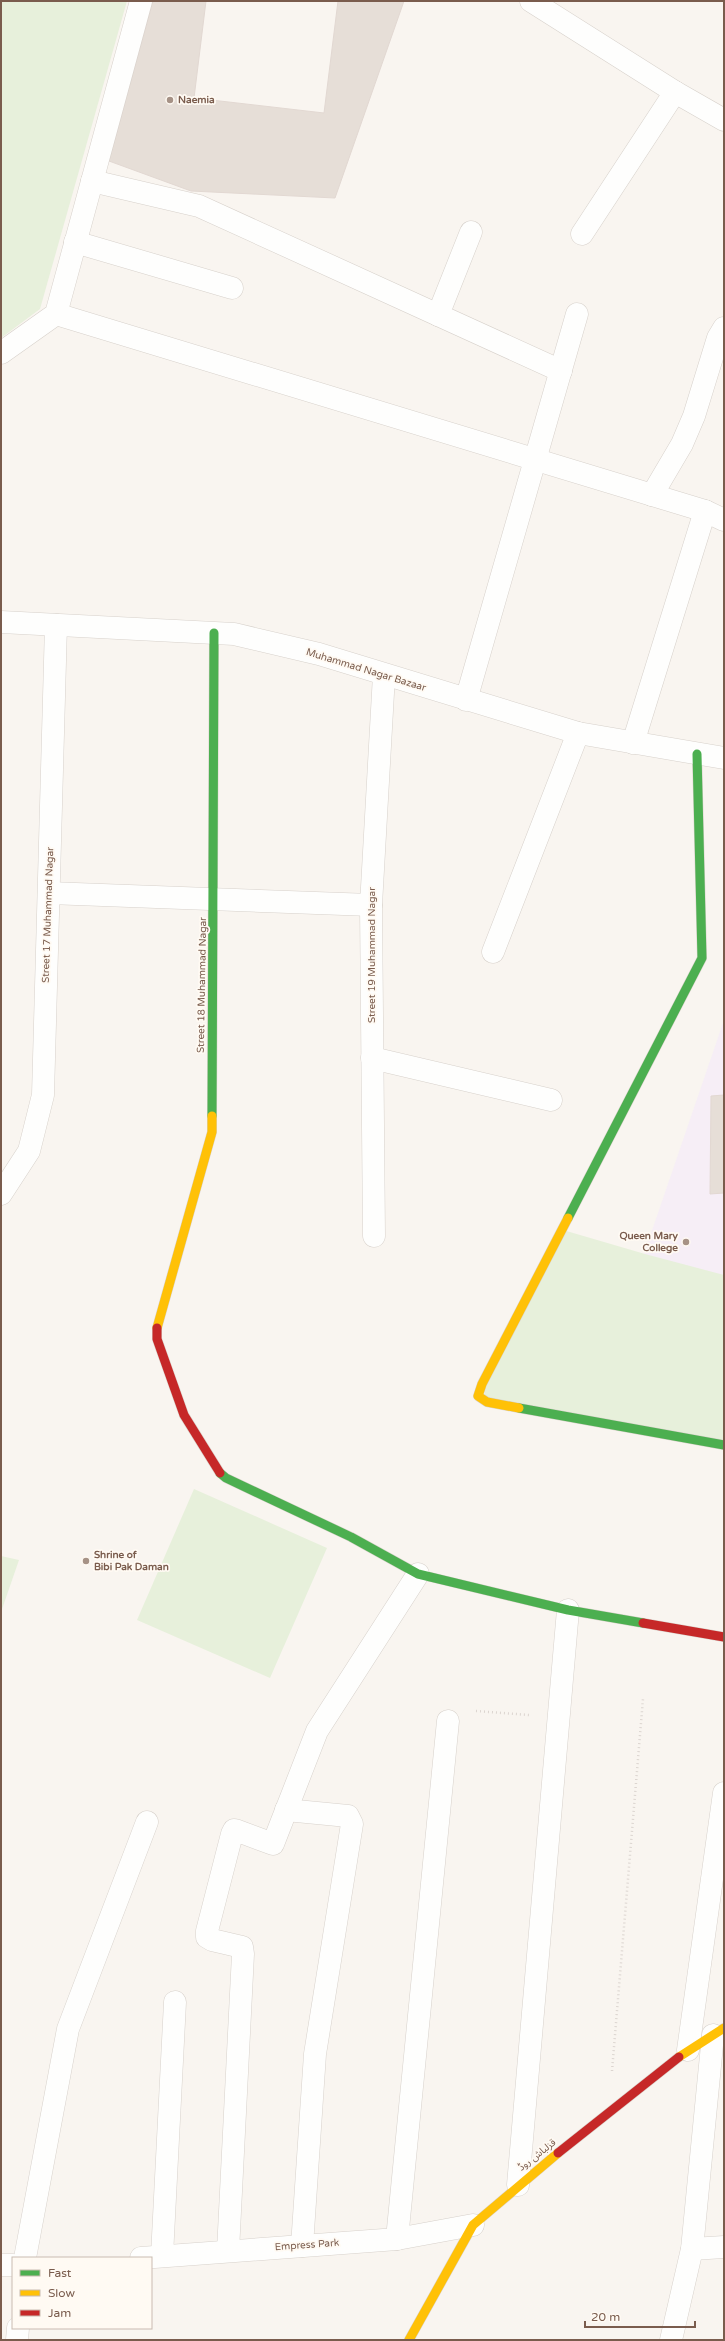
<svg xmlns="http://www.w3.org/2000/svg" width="725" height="2341" viewBox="0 0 725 2341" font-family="'Varela Round','Noto Sans Arabic',sans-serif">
  <rect width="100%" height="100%" fill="#f9f5f0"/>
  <path fill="#f6eef6" d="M724,1020v425l-80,-191z"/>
  <g fill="#e7f0db">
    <path d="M1,1h126l-87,308 -39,29z"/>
    <path d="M563,1230l82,24 79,21v170l-237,-43 -5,-18z"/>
    <path d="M194,1489l133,59 -57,130 -133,-58z"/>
    <path d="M1,1556l18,4 -18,52z"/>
  </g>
  <g fill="#e6ded7" stroke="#e2d8d2">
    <path d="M153,1h53l-12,97 130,15 14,-112h66l-69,197 -144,-7 -82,-30z"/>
    <path d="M724,1095v98l-14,1 1,-98z"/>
  </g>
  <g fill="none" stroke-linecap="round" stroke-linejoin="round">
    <g stroke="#d7d1cb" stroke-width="23">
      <g id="street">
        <path d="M531,1l144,91 49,28"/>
        <path d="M92,181l107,25 362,165"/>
        <path d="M582,234l93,-142"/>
        <path d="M75,242l157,46"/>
        <path d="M56,314l649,197 19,9"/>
        <path d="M438,315l33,-83"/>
        <path d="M1,353l55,-39 85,-313"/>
        <path d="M652,495l30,-51 12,-28 24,-78 6,-10"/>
        <path d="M1,622l233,12 85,20 259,79 146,25"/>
        <path d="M466,700l111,-386"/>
        <path d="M633,743l72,-232"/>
        <path d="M49,893l322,12"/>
        <path d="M493,952l85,-219"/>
        <path d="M372,1058l179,42"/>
        <path d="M1,1194l28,-43 14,-56 13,-470"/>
        <path d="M374,1236l-3,-331 13,-230"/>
        <path d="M286,1810l62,6 4,8 -37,230 -13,192"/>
        <path d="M688,2050l36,-257"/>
        <path d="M518,2185l50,-575"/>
        <path d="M397,2239l51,-518"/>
        <path d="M692,2249l32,-2"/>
        <path d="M228,2251l15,-297 -1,-7 -30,-7 -5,-3v-6l25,-97 2,-4 4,1 35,13 44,-113 101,-157"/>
        <path d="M162,2256l13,-254"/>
        <path d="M25,2258l43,-229 79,-207"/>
        <path d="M141,2258l256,-19 76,-14"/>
        <path d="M1,2265h12"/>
        <path d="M17,2340l1,-12"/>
        <path d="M671,2340l21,-91 21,-214"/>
      </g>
    </g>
    <g stroke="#d9d2cb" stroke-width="10">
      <g id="fast">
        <path d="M212,1116l2,-483"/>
        <path d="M568,1218l134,-260 -5,-204"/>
        <path d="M519,1408l205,37"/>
        <path d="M220,1473l6,5 125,59 67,37 150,36 75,13"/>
      </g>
    </g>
    <g stroke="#d9d2cb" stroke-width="10">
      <g id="slow">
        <path d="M157,1328l55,-196v-16"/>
        <path d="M519,1408l-32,-6 -9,-6 4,-12 86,-166"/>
        <path d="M679,2057l45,-29"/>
        <path d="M409,2340l64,-115 85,-72"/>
      </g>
    </g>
    <g stroke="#d9d2cb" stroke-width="10">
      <g id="jam">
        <path d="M157,1328v11l27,76 36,58"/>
        <path d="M643,1623l81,14"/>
        <path d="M558,2153l121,-96"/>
      </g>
    </g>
    <g stroke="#dcd5d0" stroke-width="2.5" stroke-dasharray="1 3" stroke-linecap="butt">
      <path d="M476,1711l53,4"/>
      <path d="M612,2071l31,-372"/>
    </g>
    <use href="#street" stroke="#fefefd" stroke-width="22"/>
    <use href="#fast" stroke="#4caf50" stroke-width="9"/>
    <use href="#slow" stroke="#ffc107" stroke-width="9"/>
    <use href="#jam" stroke="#c62828" stroke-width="9"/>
  </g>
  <g fill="#a69286" stroke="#fffaf3" stroke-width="1.5">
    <circle cx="170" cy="100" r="4"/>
    <circle cx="686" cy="1242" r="4"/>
    <circle cx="86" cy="1561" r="4"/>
  </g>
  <g text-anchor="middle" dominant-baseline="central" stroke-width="3.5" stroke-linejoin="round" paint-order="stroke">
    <g font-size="10" font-weight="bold" fill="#7a5c4d" stroke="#fffaf3" text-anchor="start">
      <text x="178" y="100">Naemia</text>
      <text x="678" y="1236" text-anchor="end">Queen Mary<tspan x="678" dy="12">College</tspan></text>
      <text x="94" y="1555">Shrine of<tspan x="94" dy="12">Bibi Pak Daman</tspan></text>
    </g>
    <g font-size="10" fill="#7a5c4d" stroke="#fffaf3">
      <text transform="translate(366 670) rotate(17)">Muhammad Nagar Bazaar</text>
      <text transform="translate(48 915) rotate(-88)">Street 17 Muhammad Nagar</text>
      <text transform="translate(372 955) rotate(-90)">Street 19 Muhammad Nagar</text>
      <text transform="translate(202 985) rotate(-89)">Street 18 Muhammad Nagar</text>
      <text transform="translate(537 2155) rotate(-38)">قزلباش روڈ</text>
      <text transform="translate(307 2245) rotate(-4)">Empress Park</text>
    </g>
  </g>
  <rect width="725" height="2341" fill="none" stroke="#7a5c4d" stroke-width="4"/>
  <rect x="12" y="2257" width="140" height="72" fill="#fffaf3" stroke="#cabbb1"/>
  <rect x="20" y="2270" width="20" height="6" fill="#4caf50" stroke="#cabbb1"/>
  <text x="48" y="2277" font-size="12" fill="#7a5c4d">Fast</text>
  <rect x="20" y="2290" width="20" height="6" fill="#ffc107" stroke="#cabbb1"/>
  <text x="48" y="2297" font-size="12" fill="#7a5c4d">Slow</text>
  <rect x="20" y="2310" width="20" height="6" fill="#c62828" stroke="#cabbb1"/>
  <text x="48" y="2317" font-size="12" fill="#7a5c4d">Jam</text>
  <path d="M585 2321v6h110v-6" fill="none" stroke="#7a5c4d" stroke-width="2"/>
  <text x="591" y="2321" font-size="12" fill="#7a5c4d" stroke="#fffaf3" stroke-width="3" paint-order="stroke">20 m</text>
</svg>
